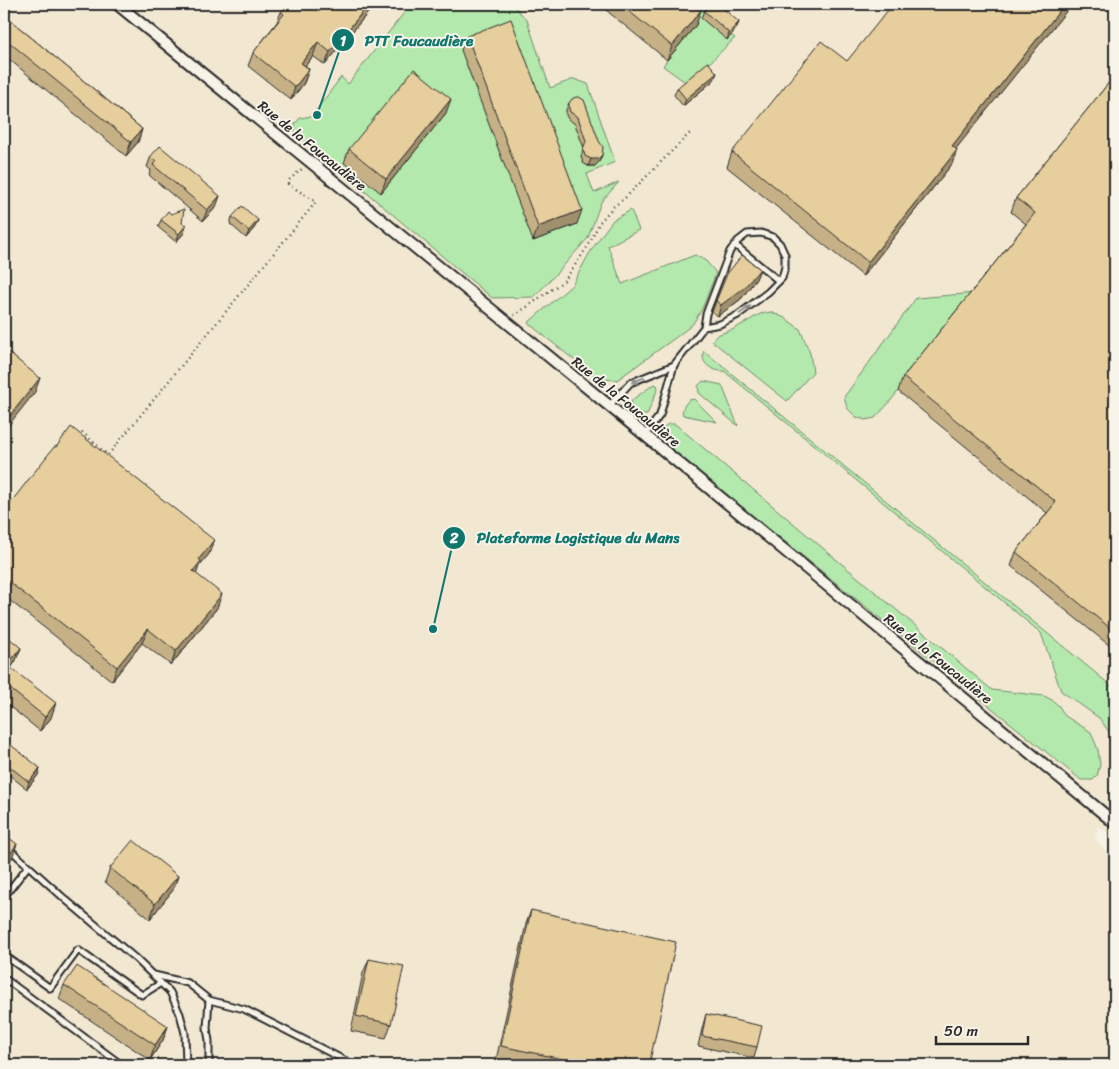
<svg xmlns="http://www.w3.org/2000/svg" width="1119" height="1069" viewBox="0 0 1119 1069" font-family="Sriracha,sans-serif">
  <rect width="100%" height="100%" fill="#f7f3e8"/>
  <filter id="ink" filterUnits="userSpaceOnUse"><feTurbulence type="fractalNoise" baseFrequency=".02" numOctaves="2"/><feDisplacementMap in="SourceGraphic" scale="10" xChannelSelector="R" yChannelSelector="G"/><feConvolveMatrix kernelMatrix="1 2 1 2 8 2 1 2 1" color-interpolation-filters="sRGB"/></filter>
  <g filter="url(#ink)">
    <path fill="#f2e8d2" d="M4,4h1111v836l-16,-14 -4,12 20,25v202h-1111z"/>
    <g fill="#b3e9ac" stroke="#6f8a6c">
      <path d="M411,4h101l15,16 23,68 24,-9 14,5 27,78 -28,12 7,19 25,-11 -18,20 -13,36 -31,35 -23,24 -42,1 -187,-157 -10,-9v-8l5,-6 12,-2 29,-39 7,7z"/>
      <path d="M670,4h37l4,3 20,28 4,3 -47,46 -25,-18 4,-6z"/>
      <path d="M631,210l8,20 -31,16 14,38 73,-29 11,6 10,12 -14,36 -10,16 -17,13 -58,42 -19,-1 -70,-56 44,-38 17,-31 12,-18 12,-16z"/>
      <path d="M976,293l-88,111 -13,14 -10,2 -9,-3 -9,-9 -3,-11 72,-99z"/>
      <path d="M771,312l14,6 15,11 10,24 3,19 -26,29 -75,-60 5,-6 17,-6 26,-15z"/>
      <path d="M704,351l411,338v56l-3,-9 -13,-18 -38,-27 -20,-58 -317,-262c-11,1 -25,-8 -20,-20z"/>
      <path d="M703,381l19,4 16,41 -39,-33 -1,-7z"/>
      <path d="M654,384l3,1 1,3 -11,27h-3l-9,-2 -4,-9 1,-4z"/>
      <path d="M694,399l23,23 -34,-7c-2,-6 2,-11 6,-15z"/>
      <path d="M668,424h7l317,266 52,6 8,4 7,6 6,10 26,16 7,18 2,15 -3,11 -4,4h-12l-405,-326 -10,-17 -3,-9z"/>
    </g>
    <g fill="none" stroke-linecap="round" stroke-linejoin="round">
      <g stroke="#2b2b2b" stroke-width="9">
        <g id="lane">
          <path d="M735,245l44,36"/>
          <path d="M609,406l21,-23 44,-18"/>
          <path d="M645,435l15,-20 14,-50 30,-38 2,-13 24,-63 8,-10 9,-7 14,-1 12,4 7,7 5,11v12l-3,11 -14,14 -30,23 -18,9 -16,3"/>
          <path d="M4,844l62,56 70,59 34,33 10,22 5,19 1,32"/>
          <path d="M4,897l24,-31"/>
          <path d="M4,955l46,33 28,-38 64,45 19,-12"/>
          <path d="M154,975l34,8 21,17 35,9 110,56"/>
          <path d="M4,978l118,87"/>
          <path d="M209,1000l-2,28 2,13v24"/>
        </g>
      </g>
      <g stroke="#2b2b2b" stroke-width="14">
        <path id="street" d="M117,4l512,418 486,401"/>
      </g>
      <g stroke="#2b2b2b" stroke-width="2.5" stroke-dasharray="1 4" stroke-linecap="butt">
        <path d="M514,315l13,-8 38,-27 25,-37 9,-20 14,-16 13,-10 65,-65"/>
        <path d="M82,432l26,23 208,-253 -28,-18 1,-4 14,-12"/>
      </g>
      <use href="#lane" stroke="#f7f3e8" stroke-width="5"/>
      <use href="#street" stroke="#f7f3e8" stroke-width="10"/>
    </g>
    <g fill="#c6b187" stroke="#2b2b2b">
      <path d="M375,4l-50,61 -12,-9 -8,10 4,3 -5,14 -13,17 -43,-34 5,-13 24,-31 4,-10z"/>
      <path d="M610,4h83l3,21 -29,35 -60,-49z"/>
      <path d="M1072,4l-117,145 -3,15 -89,112 -136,-109 5,-15z"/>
      <path d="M704,11l35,11 -3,7 -9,11 -26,-22z"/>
      <path d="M4,15l138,114 -4,13 -12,14 -122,-101z"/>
      <path d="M467,36l110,188 -44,17 -72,-191z"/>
      <path d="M1115,75v575l-104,-84 5,-14 31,-39 -149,-122 5,-14 123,-153 -15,-12 5,-14z"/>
      <path d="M714,80l-31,26 -9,-11 3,-7z"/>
      <path d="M569,103l33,52 -3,7 -4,4h-7l-5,-3 -2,-7 3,-8 -9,-24 -7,-5 -2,-4v-5z"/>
      <path d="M446,113l-65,80 -37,-30 5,-14z"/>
      <path d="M151,156l65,51 -13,14 -54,-46 2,-5 -4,-3z"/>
      <path d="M232,217l26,3 -3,7 -9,11 -16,-14z"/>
      <path d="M161,220l21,3 4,2 -2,8 -8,9 -18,-15z"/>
      <path d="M760,269l-4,10 -15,20 -23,17 -6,-4 4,-11z"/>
      <path d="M4,511l205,43 -10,12 -3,8 21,34 -46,57 -29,-22 -30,38 -108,-85z"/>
      <path d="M4,642l17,6 -6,14 -4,6 40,50 -11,13 -36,-29z"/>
      <path d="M4,754l36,14 -2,7 -11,14 -23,-18z"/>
      <path d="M110,868l68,8 -5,14 -23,29 -45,-37z"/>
      <path d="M531,910l118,155h-128l-25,-5 30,-136z"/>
      <path d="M369,959l22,65 -5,14 -35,-7 12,-58z"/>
      <path d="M64,985l104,41 -5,14 -13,20 -91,-61z"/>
      <path d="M706,1014l51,33 -3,11 -56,-12 5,-21z"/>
    </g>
    <g fill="#a1906e" stroke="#2b2b2b">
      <path d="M369,4h6l-50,61 5,-13z"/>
      <path d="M1065,4h7l-125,156 5,-14z"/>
      <path d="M701,10l-5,15 -29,35 5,-14z"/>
      <path d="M739,22l-3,7 -9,11 2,-7z"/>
      <path d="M318,42l-5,14 -16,21 4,-14z"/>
      <path d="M309,69l-5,14 -13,17 4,-13z"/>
      <path d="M717,73l-3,7 -31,26 3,-7z"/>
      <path d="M451,99l-5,14 -65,80 5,-14z"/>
      <path d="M142,129l-4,13 -12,14 5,-14z"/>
      <path d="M957,150l-5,14 -89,112 5,-14z"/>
      <path d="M602,155l-3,7 -4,4h-7l3,-7z"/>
      <path d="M220,196l-4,11 -13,14 4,-11z"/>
      <path d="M582,210l-5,14 -44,17 5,-14z"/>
      <path d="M258,220l-3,7 -9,11 3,-7z"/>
      <path d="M186,225l-2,8 -8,9 3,-8z"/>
      <path d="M760,269l-4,10 -15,20 -23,17 3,-11z"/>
      <path d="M40,378l-5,14 -31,39v-8z"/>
      <path d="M214,540l-5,14 -10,12 -3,9 -3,-4 6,-12z"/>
      <path d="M222,594l-5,14 -46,57 5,-14z"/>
      <path d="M148,629l-6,14 -30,38 5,-14z"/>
      <path d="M21,648l-6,14 -11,15 3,-12z"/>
      <path d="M56,703l-5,15 -11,13 5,-14z"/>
      <path d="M40,768l-2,7 -11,14 2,-7z"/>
      <path d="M17,844l-5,14 -8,11v-7z"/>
      <path d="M178,876l-5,14 -23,29 5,-15z"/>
      <path d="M168,1026l-5,14 -13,20 5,-15z"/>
    </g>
    <g fill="#e6ce9d" stroke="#2b2b2b">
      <path d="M287,4h82l-39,48 -12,-10 -17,21 8,6 -14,18 -42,-34 31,-39 -3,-2z"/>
      <path d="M620,4h73l8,6 -29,36z"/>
      <path d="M710,4h8l21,18 -10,11 -25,-22z"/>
      <path d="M893,4h172l-113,142 5,4 -89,112 -136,-110 89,-111 26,20z"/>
      <path d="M4,15l138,114 -11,13 -127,-104z"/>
      <path d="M511,19l71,191 -44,17 -71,-191z"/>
      <path d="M708,62l9,11 -31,26 -9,-11z"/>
      <path d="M414,69l37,30 -65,80 -37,-30z"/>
      <path d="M1115,75v557l-99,-80 40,-50 -153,-125 132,-164 -19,-15z"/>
      <path d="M576,97h3l5,3 15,41 4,6 -1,8 -4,4h-7l-6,-3 -2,-7 3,-8 -8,-24 -8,-5 -1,-4v-5l3,-4z"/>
      <path d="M160,146l60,50 -13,14 -54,-45 3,-4 -5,-5z"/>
      <path d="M242,206l16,14 -9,11 -17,-14z"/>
      <path d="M184,209l-2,14 4,2 -7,9 -18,-14 7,-9 3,3z"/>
      <path d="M742,255l18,14 -16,19 -23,17 -5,-4 11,-27z"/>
      <path d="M4,349l36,29 -36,45z"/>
      <path d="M71,427l143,113 -15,19 2,2 -8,10 29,23 -46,57 -28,-22 -31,38 -113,-89v-67l50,-64h2z"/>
      <path d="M8,637l13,11 -14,17 49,38 -11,14 -41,-33v-42z"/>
      <path d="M11,745l29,23 -11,14 -25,-20v-8z"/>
      <path d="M4,834l13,10 -13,18z"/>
      <path d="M133,840l45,36 -23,28 -45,-36z"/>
      <path d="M531,910l145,32 -27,123h-59l-89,-19z"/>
      <path d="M369,959l35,7 -13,58 -35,-8z"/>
      <path d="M77,966l91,60 -13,19 -91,-60z"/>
      <path d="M706,1014l56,12 -5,21 -55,-11z"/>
    </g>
    <defs><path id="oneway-solid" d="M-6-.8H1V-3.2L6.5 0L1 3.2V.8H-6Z" transform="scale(1.25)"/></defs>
    <g fill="#918f8a">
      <use href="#oneway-solid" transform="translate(745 310) rotate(-35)"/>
      <use href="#oneway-solid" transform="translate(638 380) rotate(157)"/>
    </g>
  </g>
  <g text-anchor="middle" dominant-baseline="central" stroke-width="4" stroke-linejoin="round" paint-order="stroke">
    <g font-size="14" fill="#2b2b2b" stroke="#f7f3e8">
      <text transform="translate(312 146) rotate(39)">Rue de la Foucaudière</text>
      <text transform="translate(626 402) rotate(39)">Rue de la Foucaudière</text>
      <text transform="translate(938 659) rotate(39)">Rue de la Foucaudière</text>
    </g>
  </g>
  <path fill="none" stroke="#0f766e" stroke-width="2" d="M317 115L343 40M433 629L454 538"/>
  <g fill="#0f766e" stroke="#f7f3e8" stroke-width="2">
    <circle cx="317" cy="115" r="5"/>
    <circle cx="433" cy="629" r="5"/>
    <circle cx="343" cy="40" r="12"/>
    <circle cx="454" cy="538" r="12"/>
  </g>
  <g font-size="15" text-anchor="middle" font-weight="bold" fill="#fff">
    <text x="343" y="46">1</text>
    <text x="454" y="543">2</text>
  </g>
  <g font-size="15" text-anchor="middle" font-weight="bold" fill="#0f766e" stroke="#f7f3e8" stroke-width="4" stroke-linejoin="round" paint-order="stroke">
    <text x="419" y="46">PTT Foucaudière</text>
    <text x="578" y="543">Plateforme Logistique du Mans</text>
  </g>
  <rect width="1119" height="1069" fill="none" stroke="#f7f3e8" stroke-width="20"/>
  <rect x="10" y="10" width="1099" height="1049" fill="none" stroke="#2b2b2b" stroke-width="2" filter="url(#ink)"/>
  <path d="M936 1036v8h92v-8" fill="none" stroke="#2b2b2b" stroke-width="2.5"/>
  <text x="944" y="1036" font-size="15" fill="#2b2b2b" stroke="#f7f3e8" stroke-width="4" paint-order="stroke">50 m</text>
</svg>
